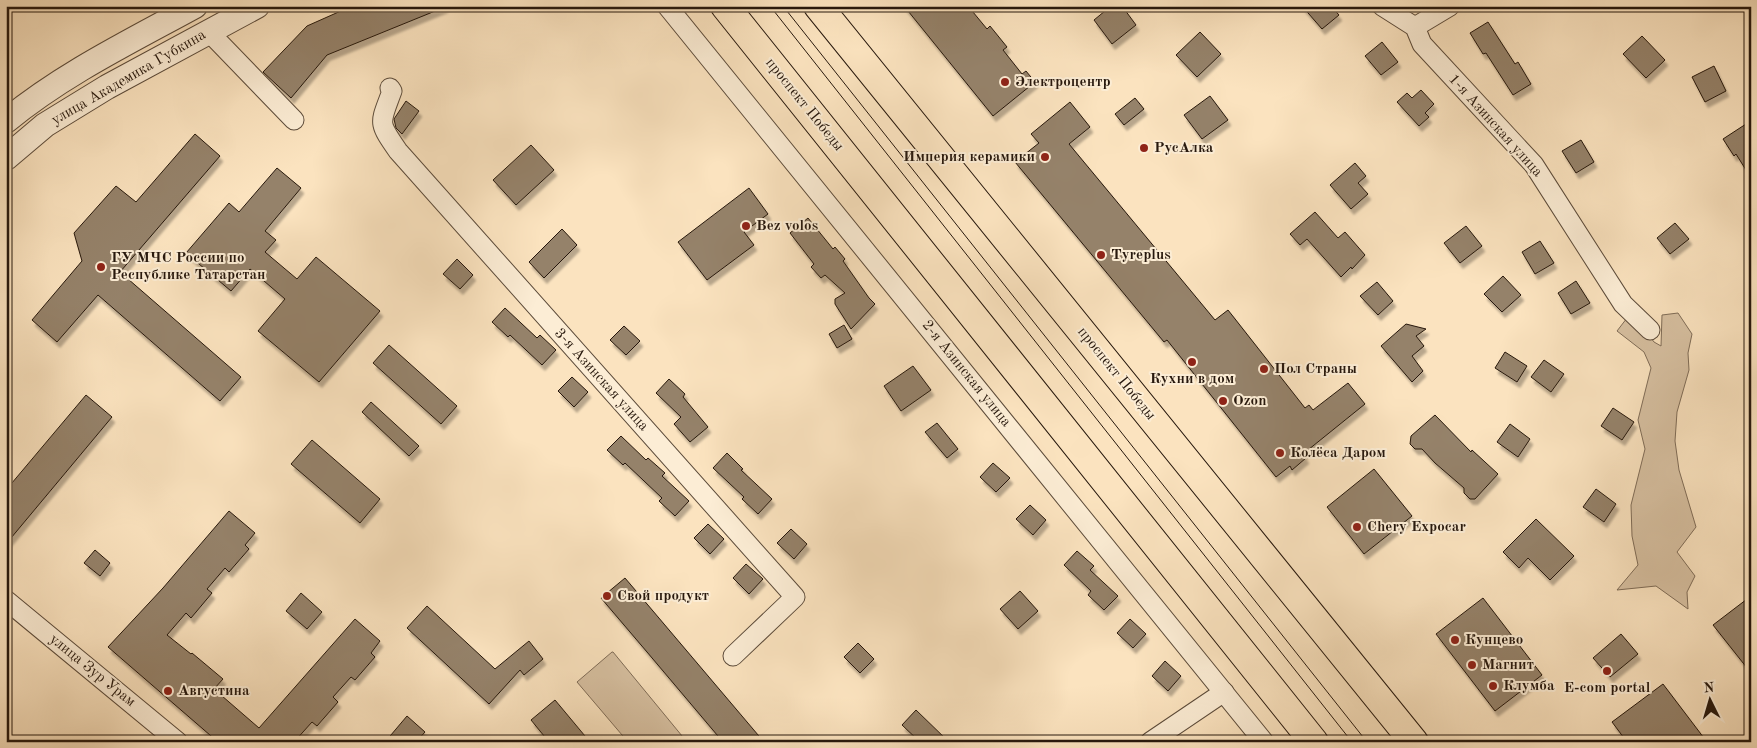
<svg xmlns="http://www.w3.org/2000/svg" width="1757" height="748" viewBox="0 0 1757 748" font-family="'Old Standard TT',serif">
  <defs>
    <filter id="shadow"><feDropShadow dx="3" dy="5.5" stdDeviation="1" flood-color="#0004"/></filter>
  </defs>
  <rect width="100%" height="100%" fill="#fbe3bf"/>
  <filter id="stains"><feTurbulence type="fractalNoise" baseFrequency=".004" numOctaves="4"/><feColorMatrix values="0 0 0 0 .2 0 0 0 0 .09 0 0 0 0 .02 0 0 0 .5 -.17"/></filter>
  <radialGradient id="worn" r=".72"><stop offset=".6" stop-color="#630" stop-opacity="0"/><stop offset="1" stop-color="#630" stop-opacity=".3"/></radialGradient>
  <g fill="#d7c0a1" stroke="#7f6c57">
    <path d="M1678,313l14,21 -4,19 1,17 -12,42 -2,29 4,29 17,57 -19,25 18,24 -8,16 1,17 -32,-23 -39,4 21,-25 -6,-29 -1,-31 14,-56 -7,-29 13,-52 -7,-16 -27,-21 10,-13 15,8 12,16 7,4 1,-31z"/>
    <path d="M612,652h1l74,90h-59l-51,-60z"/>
  </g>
  <g fill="#95826a" stroke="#27180d" filter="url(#shadow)">
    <path d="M352,6l93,1 -118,48 -36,43 -28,-26 44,-46z"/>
    <path d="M904,6h64l19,23 3,-3 17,21 -4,3 19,24 4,-3 9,11 -42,34z"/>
    <path d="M1111,6h11l14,19 -24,19 -18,-24z"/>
    <path d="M1302,6h29l8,9 -17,14z"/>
    <path d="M1488,22l27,42 3,-2 13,22 -18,11 -27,-42 -3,1 -13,-21z"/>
    <path d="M1200,32l21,22 -24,23 -21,-22z"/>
    <path d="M1642,36l23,24 -19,18 -23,-24z"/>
    <path d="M1382,42l16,20 -17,13 -16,-19z"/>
    <path d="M1714,66l12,25 -21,11 -13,-25z"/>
    <path d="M1421,90l13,14 -9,9 4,4 -10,9 -22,-24 10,-9 5,5z"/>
    <path d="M1210,96l18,24 -26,19 -18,-24z"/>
    <path d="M1135,98l9,11 -20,16 -9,-11z"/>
    <path d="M406,101l13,10 -17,23 -6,-6 -2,-9z"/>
    <path d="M1070,102l20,25 -21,17 146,176 13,-10 77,98 4,-3 4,5 35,-27 17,21 -62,50 3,4 -14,12 -2,-4 -14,11 -109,-137 -3,2 -149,-180 24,-19 -8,-9z"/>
    <path d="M1746,124l5,7v47l-15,-24 -2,2 -11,-17z"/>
    <path d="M195,134l25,22 -100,116 121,105 -21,24 -122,-106 -41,47 -25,-22 50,-59 -8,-28 42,-47 20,16z"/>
    <path d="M1581,140l13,22 -18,11 -14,-22z"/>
    <path d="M531,145l23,25 -38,35 -23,-25z"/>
    <path d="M1355,163l11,13 -8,7 10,11 -17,15 -21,-24z"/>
    <path d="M277,168l24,20 -36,43 11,9 -11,12 32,27 19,-22 64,54 -61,71 -61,-51 27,-32 -35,-30 -19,22 -45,-38 43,-50 10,9z"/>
    <path d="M749,188l19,26 -24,18 10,13 -47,35 -29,-38z"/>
    <path d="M1315,212l23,26 7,-6 20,23 -13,14 -1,-2 -10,10 -34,-38 -7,6 -10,-11z"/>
    <path d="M808,218l25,31 2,-2 10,12 -2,2 26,37 6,6 -24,25 -16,-25v-5l10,-6 -20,-18 -4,3 -10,-11 3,-3 -24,-31z"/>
    <path d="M1675,223l14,16 -19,15 -13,-16z"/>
    <path d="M1466,226l16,20 -22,17 -16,-20z"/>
    <path d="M562,229l15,16 -33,33 -15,-16z"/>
    <path d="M1540,241l14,22 -19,11 -13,-22z"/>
    <path d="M457,259l16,16 -13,14 -17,-15z"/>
    <path d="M1503,276l18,19 -19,17 -18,-18z"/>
    <path d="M1576,281l14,22 -19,11 -13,-21z"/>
    <path d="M1377,282l16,19 -15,14 -18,-19z"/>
    <path d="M505,308l32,30 3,-3 16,15 -14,15 -32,-30 -2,2 -16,-15z"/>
    <path d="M1406,324l20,5 -10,7 8,10 -12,10 11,15 -11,11 -31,-36z"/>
    <path d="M844,325l8,14 -15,9 -8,-14z"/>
    <path d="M624,326l16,15 -14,14 -16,-15z"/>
    <path d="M389,345l68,61 -16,18 -68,-61z"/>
    <path d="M1505,352l22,14 -10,16 -22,-14z"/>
    <path d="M1544,360l20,14 -13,18 -20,-15z"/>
    <path d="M913,366l18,24 -30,21 -17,-25z"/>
    <path d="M572,377l16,15 -14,15 -16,-16z"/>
    <path d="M669,379l16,15 -2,3 25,30 -18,15 -16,-18 7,-7 -25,-24z"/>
    <path d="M86,395l26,22 -106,127v-54z"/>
    <path d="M371,402l48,44 -10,10 -47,-44z"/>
    <path d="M1613,408l21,14 -12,18 -21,-14z"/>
    <path d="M1435,415l36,37 1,-2 26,24 -23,25h-5l-6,-6v-5l-29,-25 -13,-14h-7l-5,-5 1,-8z"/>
    <path d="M937,423l21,26 -11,9 -22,-26z"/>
    <path d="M1510,424l20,15 -12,18 -21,-15z"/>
    <path d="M621,436l25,24 2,-2 17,15 -3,3 27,25 -14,15 -16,-15 3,-3 -37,-35 -2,2 -16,-15z"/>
    <path d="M312,440l68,59 -20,24 -69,-59z"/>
    <path d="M727,453l16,16 -2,1 31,29 -14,15 -16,-15 2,-2 -31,-29z"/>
    <path d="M993,463l17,15 -14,14 -16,-15z"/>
    <path d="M1374,469l38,47 -48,38 -37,-47z"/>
    <path d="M1596,489l20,15 -12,18 -21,-15z"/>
    <path d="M1030,505l16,15 -13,15 -17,-16z"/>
    <path d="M229,511l26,22 -10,12 4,4 -20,23 -4,-4 -18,21 5,4 -21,25 -5,-5 -19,22 24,19 1,-1 31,26 -9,10 45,39 96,-109 25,22 -9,12 4,4 -20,23 -4,-3 -18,20 5,5 -21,24 -5,-4 -18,20h-76l-110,-95 55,-59z"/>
    <path d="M1536,519l38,37 -24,24 -22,-22 -9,10 -16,-16z"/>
    <path d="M708,524l16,15 -14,15 -16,-16z"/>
    <path d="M791,529l16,15 -13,15 -17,-16z"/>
    <path d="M95,550l15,13 -10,13 -16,-13z"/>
    <path d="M1077,551l17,15 -4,4 28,26 -14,14 -16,-15 3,-4 -27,-26z"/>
    <path d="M746,564l17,15 -14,15 -16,-16z"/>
    <path d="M625,578l139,164h-41l-76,-90 -46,-54z"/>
    <path d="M1020,591l18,20 -20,18 -18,-20z"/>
    <path d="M301,593l21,19 -15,17 -21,-18z"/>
    <path d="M1751,596v77l-38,-48z"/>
    <path d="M1483,598l59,77 -47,36 -59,-77z"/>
    <path d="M427,606l68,63 34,-28 14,18 -19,16 -4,-5 -31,34 -82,-76z"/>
    <path d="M1130,619l16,15 -13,14 -16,-15z"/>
    <path d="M1621,634l17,20 -28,23 -17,-19z"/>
    <path d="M858,643l16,16 -14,14 -16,-16z"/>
    <path d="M1165,661l16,15 -13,15 -16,-15z"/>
    <path d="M1663,684l44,58h-80l-15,-20z"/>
    <path d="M555,700l35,42h-41l-18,-22z"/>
    <path d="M916,710l33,32h-29l-18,-17z"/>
    <path d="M407,716l18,16 -9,10h-31z"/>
  </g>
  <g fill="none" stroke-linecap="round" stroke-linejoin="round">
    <g stroke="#5c4b3a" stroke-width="21">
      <g id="minor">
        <path d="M667,6l597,736"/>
        <path d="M1382,6l33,21 7,17 112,121 89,139 27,26"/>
        <path d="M1415,27l35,-21"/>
        <path d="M209,32l85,88"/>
        <path d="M390,88l2,3c-12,33 -15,30 6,60l397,446 -62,59"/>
        <path d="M6,600l172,142"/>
        <path d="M1150,742l74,-50"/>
      </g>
    </g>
    <g stroke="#5c4b3a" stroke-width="26">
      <g id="tertiary">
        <path d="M6,121c57,-47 125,-80 189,-115"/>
        <path d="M6,158l39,-33 62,-38 150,-81"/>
      </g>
    </g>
    <g stroke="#27180d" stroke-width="30">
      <g id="primary">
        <path d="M725,6l589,736"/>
        <path d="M818,6l596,736"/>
      </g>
    </g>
    <use href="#minor" stroke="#fcedd5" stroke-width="19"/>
    <use href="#tertiary" stroke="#fcedd5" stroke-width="24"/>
    <use href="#primary" stroke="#fbe3bf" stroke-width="28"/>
    <g stroke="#27180d" stroke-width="1">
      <path d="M770,6l582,736"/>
      <path d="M783,6l584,736"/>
    </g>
  </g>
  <g fill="#8f2418" stroke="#fcedd5" stroke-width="2">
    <circle cx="1005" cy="82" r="5"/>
    <circle cx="1144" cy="148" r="5"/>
    <circle cx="1045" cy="157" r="5"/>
    <circle cx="746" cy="226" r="5"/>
    <circle cx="1101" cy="255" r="5"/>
    <circle cx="101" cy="267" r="5"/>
    <circle cx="1192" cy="362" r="5"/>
    <circle cx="1264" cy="369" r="5"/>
    <circle cx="1223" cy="401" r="5"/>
    <circle cx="1280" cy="453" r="5"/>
    <circle cx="1357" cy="527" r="5"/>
    <circle cx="607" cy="596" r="5"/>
    <circle cx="1455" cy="640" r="5"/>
    <circle cx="1472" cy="665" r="5"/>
    <circle cx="1607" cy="671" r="5"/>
    <circle cx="1493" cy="686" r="5"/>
    <circle cx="168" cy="691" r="5"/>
  </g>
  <g text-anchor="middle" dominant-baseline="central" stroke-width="4" stroke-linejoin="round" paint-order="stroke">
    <g font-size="15" fill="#27180d" stroke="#fcedd5">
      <text transform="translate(129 78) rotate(-30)">улица Академика Губкина</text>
      <text transform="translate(804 105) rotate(51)">проспект Победы</text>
      <text transform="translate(1495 126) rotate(48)">1-я Азинская улица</text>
      <text transform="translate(966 374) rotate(51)">2-я Азинская улица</text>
      <text transform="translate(1116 374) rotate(51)">проспект Победы</text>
      <text transform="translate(601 380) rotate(48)">3-я Азинская улица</text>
      <text transform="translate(92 671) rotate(39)">улица Зур Урам</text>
    </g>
    <g font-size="15" font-weight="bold" fill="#27180d" stroke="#fcedd5" text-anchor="start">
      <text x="1015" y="82">Электроцентр</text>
      <text x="1154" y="148">РусАлка</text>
      <text x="1035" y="157" text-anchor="end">Империя керамики</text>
      <text x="756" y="226">Bez volos</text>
      <text x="1111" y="255">Tyreplus</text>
      <text x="111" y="258">ГУ МЧС России по<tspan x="111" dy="17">Республике Татарстан</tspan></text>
      <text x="1274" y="369">Пол Страны</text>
      <text x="1192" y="379" text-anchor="middle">Кухни в дом</text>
      <text x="1233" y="401">Ozon</text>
      <text x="1290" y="453">Колёса Даром</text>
      <text x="1367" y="527">Chery Expocar</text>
      <text x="617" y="596">Свой продукт</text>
      <text x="1465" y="640">Кунцево</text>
      <text x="1482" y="665">Магнит</text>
      <text x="1503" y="686">Клумба</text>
      <text x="1607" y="688" text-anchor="middle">E-com portal</text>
      <text x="178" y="691">Августина</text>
    </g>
  </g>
  <rect width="1757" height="748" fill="none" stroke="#fbe3bf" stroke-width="25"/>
  <rect x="8" y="8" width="1742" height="733" fill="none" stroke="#27180d" stroke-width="2.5"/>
  <rect x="12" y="12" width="1732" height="723" fill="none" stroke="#27180d"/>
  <g transform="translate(1710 700) rotate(355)" stroke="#fcedd5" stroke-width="4" paint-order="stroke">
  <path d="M0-4L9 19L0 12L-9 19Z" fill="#27180d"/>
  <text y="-8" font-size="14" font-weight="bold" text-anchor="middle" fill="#27180d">N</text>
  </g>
  <rect width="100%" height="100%" filter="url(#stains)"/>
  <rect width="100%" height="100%" fill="url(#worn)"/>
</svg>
